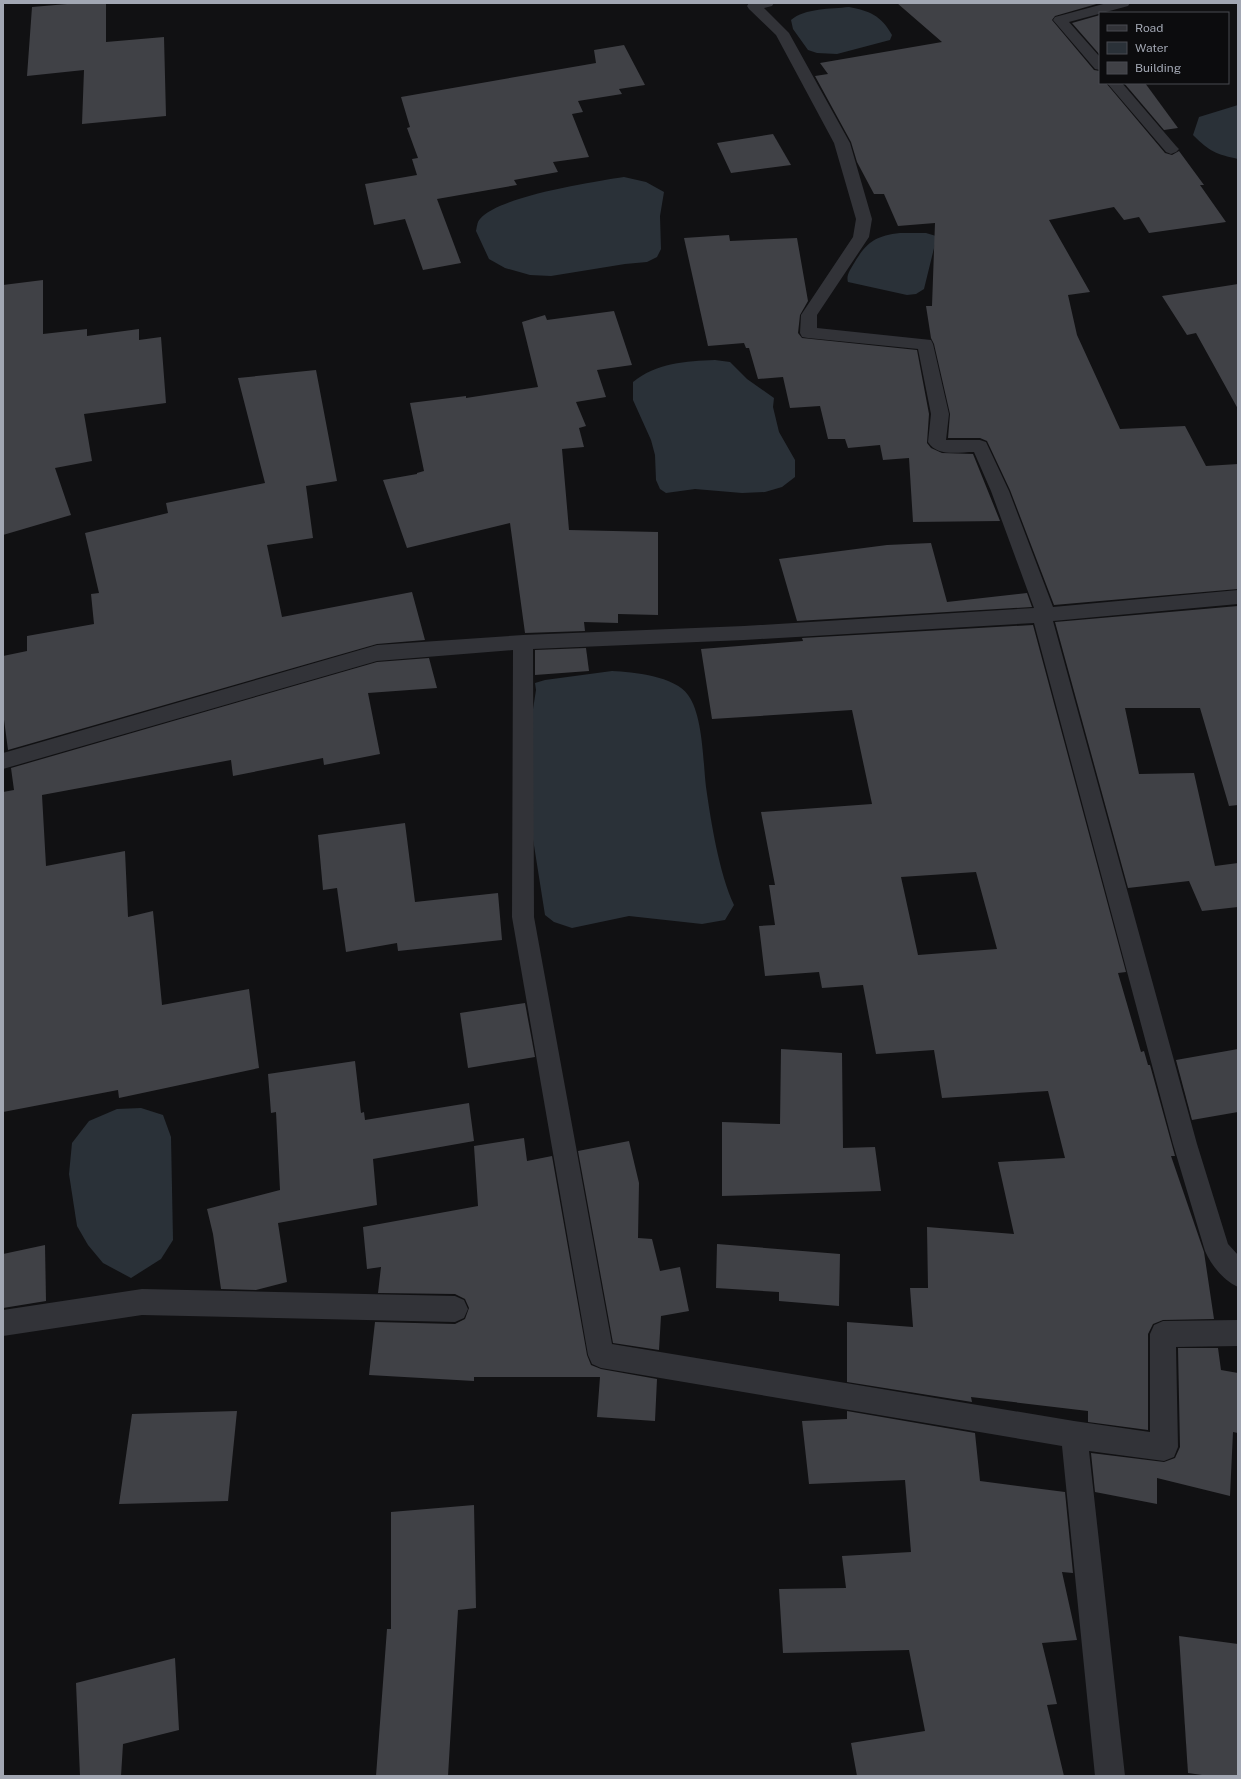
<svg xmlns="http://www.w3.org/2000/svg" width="1241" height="1779" viewBox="0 0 1241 1779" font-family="'Public Sans',sans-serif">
  <rect width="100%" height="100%" fill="#111113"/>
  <g fill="#2a3138">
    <path d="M849,7c20,4 32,8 43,28l-2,5 -53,14 -20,-1 -9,-3 -15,-21 -2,-9c14,-12 40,-11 58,-13z"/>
    <path d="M1238,105v54c-22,-5 -28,-7 -45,-24l6,-18z"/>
    <path d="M624,177l22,5 18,10 -4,24 1,33 -4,8 -10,5 -22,2 -74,12 -21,-1 -25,-7 -16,-9 -13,-28c1,-4 1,-9 4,-12 20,-23 112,-37 144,-42z"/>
    <path d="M900,233h26l10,3v4l-12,49 -8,5 -9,1 -59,-13c-2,-6 2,-12 5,-17 13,-22 21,-29 47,-32z"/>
    <path d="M715,360l15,2 17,17 27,19 -1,9 6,25 16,28v17l-13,10 -17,5 -23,1 -47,-4 -29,4 -6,-4 -4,-9 -1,-25 -4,-15 -18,-40v-18c23,-19 53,-21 82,-22z"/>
    <path d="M612,671c21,1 63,5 76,24 15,20 15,67 18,92 5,35 13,86 28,118l-9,15 -23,4 -73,-8 -57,12 -18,-6 -9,-7 -15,-95 1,-98 5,-32 -1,-7 10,-3z"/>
    <path d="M141,1108l22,7 8,22 2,103 -12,19 -30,19 -28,-15 -15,-18 -11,-19 -8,-52 3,-31 17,-22 28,-12z"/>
  </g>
  <g fill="#404146" fill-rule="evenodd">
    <path d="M79,3h27v39l58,-5 2,79 -84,8 2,-54 -57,6 5,-69z"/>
    <path d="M897,3h203l-45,13 -3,4 42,50 6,1v12h6l59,70 7,2 7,-4 25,34h-4l26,37 -77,11 -10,-16 -15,3 -10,-13 -65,13 41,72 -22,3 9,40 43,94 65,-3 21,40 32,-2v125l-184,16 -44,-115 -23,-49 -7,-3h-32l2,-24 -16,-70 -3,-6 -5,-32h6l3,-83 -37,3 -14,-32h-10l-17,-32 -6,-20 -36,-66 13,-2 -8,-11 122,-21z"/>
    <path d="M1100,15v40l-28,-32z"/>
    <path d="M624,45l21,40 -26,4 3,5 -44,7 5,11 -11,2 17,43 -36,5 5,10 -44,8 3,5 -80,14 24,64 -38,7 -18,-51 -31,6 -9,-41 52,-9 -5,-16 6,-1 -11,-30 3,-1 -9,-30 195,-34 -2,-13z"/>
    <path d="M1124,83h21l33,45 -14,2z"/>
    <path d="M773,134l18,31 -60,8 -14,-30z"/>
    <path d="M729,235l1,6 67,-3 11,63 -8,14 -2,18 4,5 115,12 12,64 -2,29 4,5 11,5 31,1 27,67 -87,1 -4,-64 -26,2 -3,-15 -32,3 -3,-9h-17l-8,-33 -30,2 -7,-31 -25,2 -9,-31h-3l-2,-5 -36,3 -24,-108z"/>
    <path d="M43,280v54l44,-5v7l52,-7v11l22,-3 5,66 -82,11 8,47 -37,7 16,47 -68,20v-250z"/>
    <path d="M1238,284v125l-42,-76 -9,2 -25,-39z"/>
    <path d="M614,311l18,54 -35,5 9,27 -30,5 10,24 -7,2 5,19 -22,2 7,81 89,2v83l-40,-1v9l-34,-1 1,9 -60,2 -15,-110 -103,25 -24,-68 34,-6v-1l7,-2 -14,-68 56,-7v2l72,-11 -16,-65 23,-7 2,5z"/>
    <path d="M316,370l21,111 -31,5 7,52 -46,7 15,72 130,-25 13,48 -48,4 -369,106 -5,-38v-56l24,-5v-15l67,-12 -3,-30 8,-1 -14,-60 83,-20 -2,-10 99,-20 -27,-105z"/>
    <path d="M931,543l16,59 80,-9 5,14 -235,14 -18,-62 108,-14z"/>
    <path d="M1238,606v199l-9,1 -29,-98h-75l14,66 55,-1 21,93 23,-3v44l-36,4 -13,-30 -61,7 -73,-266z"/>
    <path d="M1033,625l93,347 -8,1 23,79 3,-1 4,14h2l25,91h-4l33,96 10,67 -51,1 -10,4 -5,10v96l-60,-8v-11l-117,-14 1,5 -125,-20v-60l66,5 -3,-39h18l-1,-61 87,7 -16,-72 67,-4 -17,-67 -106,7 -8,-48 -58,4 -13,-69 -41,3 -3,-16 -54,4 -6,-50 16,-1 -6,-40h6l-14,-73 111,-8 -20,-94 -140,9 -11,-70 102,-8 -1,-3zM976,872l21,77 -79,6 -17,-78z"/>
    <path d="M586,648l3,23 -54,4v-25z"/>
    <path d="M429,658l8,30 -69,5 12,61 -56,11 -1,-7 -90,18 -2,-16 -189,35 4,71 79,-15 3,66 25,-6 9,94 87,-16 10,79 -140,30 -1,-8 -115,22v-320l11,-2 -3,-22 366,-106z"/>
    <path d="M405,823l10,79 83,-9 4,47 -104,11 -1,-8 -51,9 -9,-64 -14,2 -5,-55z"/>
    <path d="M525,1003l10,54 -67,11 -8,-55z"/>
    <path d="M781,1049l61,4 1,95 32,-1 6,44 -159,5v-74l58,2z"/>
    <path d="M1238,1049v63l-46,8 -16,-60z"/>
    <path d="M355,1061l6,52 3,-1 1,8 104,-17 5,38 -101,18 4,46 -99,18 9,59 -31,8 -35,-1 -8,-55 -6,-25 73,-19 -4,-78 -5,1 -3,-39z"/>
    <path d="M524,1138l3,23 25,-5 35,199 4,10 10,4 56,10 -2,42 -58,-4 3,-40h-126v4l-105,-6 6,-53 80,2 10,-5 4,-11 -4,-9 -10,-5 -77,-1 3,-26 -14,2 -4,-42 115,-21 -4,-60z"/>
    <path d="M629,1141l10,42 -1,55 14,1 8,32 20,-4 9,44 -28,5 -2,34 -46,-7 -35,-192z"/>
    <path d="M717,1244l123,10 -1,52 -60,-5v-9l-63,-4z"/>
    <path d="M45,1245l1,56 -43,7v-54z"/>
    <path d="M1178,1348h40l3,22 17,3v60l-5,-1 -3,64 -73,-18v26l-62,-12 -4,-39 73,9 11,-4 5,-11z"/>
    <path d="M237,1411l-9,90 -109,3 13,-90z"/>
    <path d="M847,1411l128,22 5,48 85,11 8,81 -11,-1 15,68 -35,3 15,61 -10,1 17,71h-207l-6,-33 74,-12 -16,-81 -126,3 -4,-64 67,-1 -4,-32 69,-4 -6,-72 -96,4 -7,-63 45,-2z"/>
    <path d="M474,1505l2,103 -18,2 -10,166h-72l11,-147h4v-117z"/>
    <path d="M1179,1636l59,8v132h-29l-21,-3z"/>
    <path d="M175,1658l4,72 -56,14 -2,32h-41l-4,-93z"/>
  </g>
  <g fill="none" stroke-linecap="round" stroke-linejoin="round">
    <g fill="#323338" fill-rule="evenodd">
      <path d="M749,3h25l-2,3 -8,2 25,25 61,110 22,76 -3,18 -52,78v13l114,12 2,4 16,70 -3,26h34l6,2 23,49 44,116 185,-17v14l-185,17 144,523 31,100 10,11v32c-14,-6 -27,-22 -33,-36l-32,-107 -139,-521 -290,17 -211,9 1,268 78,427 462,77 76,11v-98l4,-9 9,-4 75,-1v26l-62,1 2,100 -4,10 -10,4 -75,-10 36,325h-30l-33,-330 -461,-78 -9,-4 -4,-9 -76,-438 1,-267 -136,11 -374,108v-16l374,-108 146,-10 221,-9 290,-18 -43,-117 -17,-39c-16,0 -37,5 -46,-10l3,-28 -13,-65 -110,-11 -6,-1 -2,-4 1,-18 52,-78 3,-18 -22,-76 -58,-108 -27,-26 -2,-3z"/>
      <path d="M1107,3h23l-2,3 -59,16 31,35v13l-5,-1 -42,-49 2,-3z"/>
      <path d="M1107,83h15l54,63 3,3 -3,3 -5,2 -5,-2z"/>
      <path d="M142,1289l313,7 9,4 4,9 -4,9 -9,4 -313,-7 -139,21v-26z"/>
    </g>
  </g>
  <rect width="1241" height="1779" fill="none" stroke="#a2a7b3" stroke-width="8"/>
  <rect x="1099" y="12" width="130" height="72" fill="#0c0c0e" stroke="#484a50"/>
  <rect x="1107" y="25" width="20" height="6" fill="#323338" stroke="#484a50"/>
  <text x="1135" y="32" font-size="12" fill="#a2a7b3">Road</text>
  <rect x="1107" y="42" width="20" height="12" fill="#2a3138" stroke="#484a50"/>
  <text x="1135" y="52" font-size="12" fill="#a2a7b3">Water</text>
  <rect x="1107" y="62" width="20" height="12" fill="#404146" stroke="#484a50"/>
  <text x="1135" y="72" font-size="12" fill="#a2a7b3">Building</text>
</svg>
